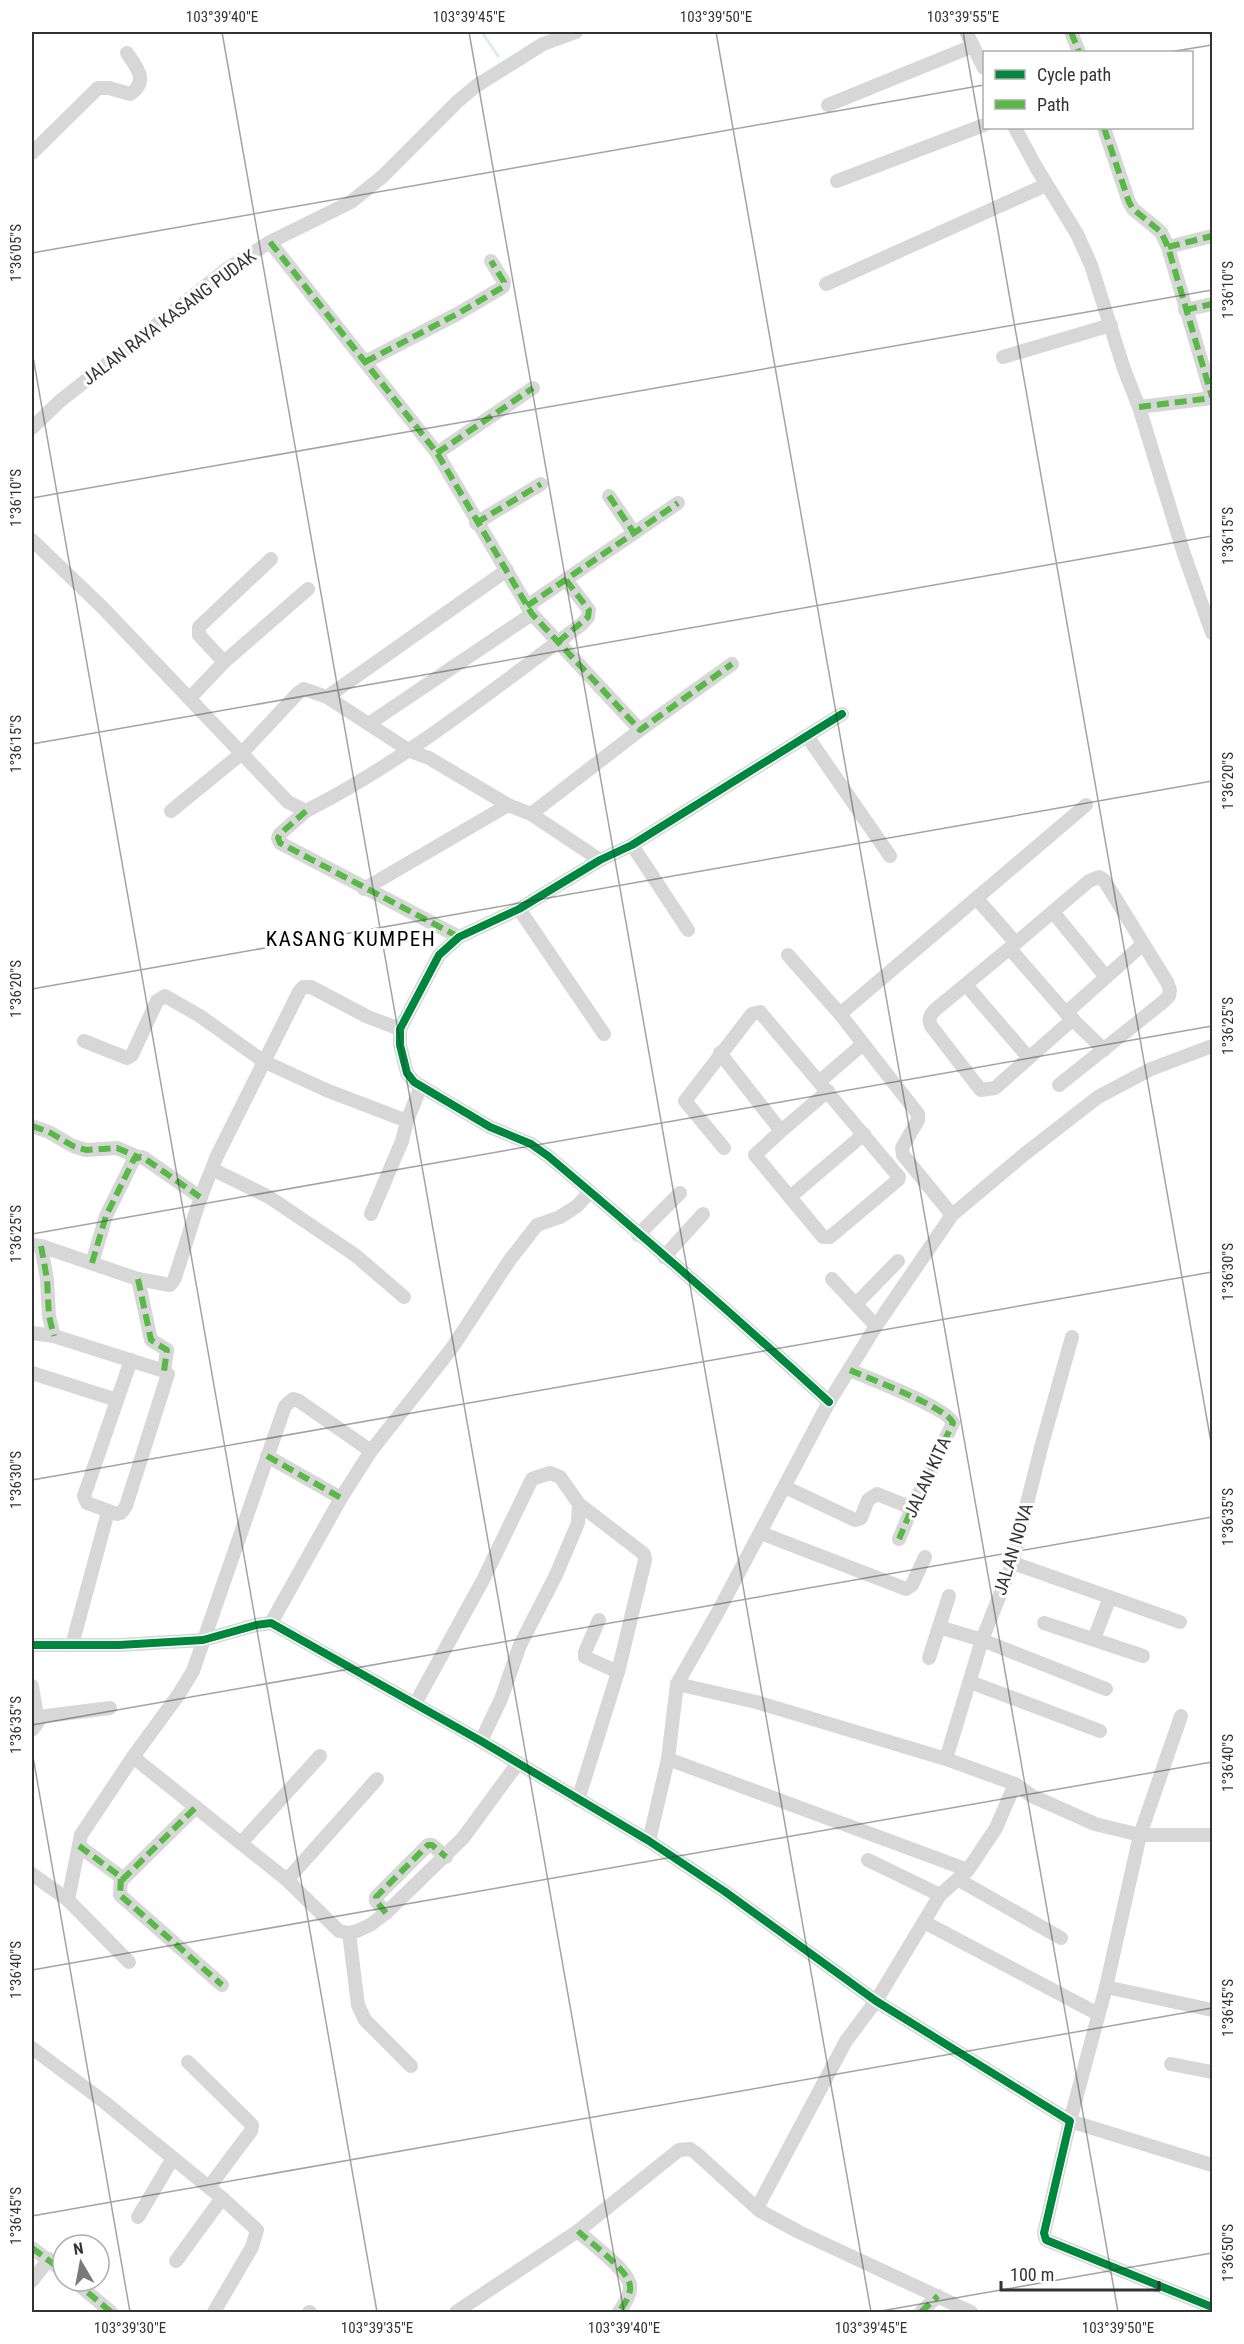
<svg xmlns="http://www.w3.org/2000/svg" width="1244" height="2344" viewBox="0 0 1244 2344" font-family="'Roboto Condensed',sans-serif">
  <rect width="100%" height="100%" fill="#fff"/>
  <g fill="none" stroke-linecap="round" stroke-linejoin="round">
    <path stroke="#ddebf3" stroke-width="3" d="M482,32l16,24"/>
    <g stroke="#d7d7d7" stroke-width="14">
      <path d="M966,32l18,36"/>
      <path d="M1071,32l8,20"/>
      <path d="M828,105l145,-59"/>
      <path d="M1015,128l21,39 41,67 14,31 33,104 15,38 45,147 28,79"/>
      <path d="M1104,128l25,74 4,7 28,23 7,15 44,150"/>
      <path d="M32,153l66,-65h11l21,6c19,-12 7,-27 -3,-41"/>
      <path d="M837,181l147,-56"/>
      <path d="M270,242l167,211 95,161 108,116"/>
      <path d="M1168,247l44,-11"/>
      <path d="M826,284l220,-99"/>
      <path d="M1185,310l27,-6"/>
      <path d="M1003,357l108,-32"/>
      <path d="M365,362l94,-49 44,-26 1,-5 -13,-21"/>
      <path d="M1139,407l73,-9"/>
      <path d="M32,428l28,-27 167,-132 43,-27 81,-40 32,-26 74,-74 19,-16 67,-42 33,-12"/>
      <path d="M437,453l96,-65"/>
      <path d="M609,496l25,37"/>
      <path d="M476,523l65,-39"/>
      <path d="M32,540l70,67 186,195 18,9c99,-50 186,-121 276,-187l6,-7 1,-7 -23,-30"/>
      <path d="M527,606l151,-103"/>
      <path d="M224,662l-25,-27v-8l72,-68"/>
      <path d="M327,697l180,-127"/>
      <path d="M190,698l34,-36 84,-73"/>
      <path d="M370,723l162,-109"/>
      <path d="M807,736l83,120"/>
      <path d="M171,811l70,-57 57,-61 6,-4 23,8 83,54 19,7 79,47 23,9 69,46"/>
      <path d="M306,811l-26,23 -2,4 2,5 179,94"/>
      <path d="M531,814l109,-84 92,-66"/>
      <path d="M632,845l56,85"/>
      <path d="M364,889l144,-84"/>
      <path d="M977,899l39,44 -80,66c-6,6 -8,9 -5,17l45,58 5,6 14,-2 78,-69"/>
      <path d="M519,909l85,125"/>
      <path d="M1053,912l53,65"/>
      <path d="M1016,943l73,-62 10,-4 5,3 63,102 3,8 -1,6 -6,6 -104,83"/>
      <path d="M1010,949l56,64 38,37"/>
      <path d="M788,955l52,59"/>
      <path d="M966,985l62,72"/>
      <path d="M1066,1013l76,-68"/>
      <path d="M400,1029l-32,-12 -57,-30h-8l-4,5 -83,166 -4,11 57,28 86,58 49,42"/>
      <path d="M84,1041l43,17 5,-3 25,-54 8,-5 35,20 63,45 63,29 81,31 14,-35"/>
      <path d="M720,1053l61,78"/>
      <path d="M820,1081l43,-37"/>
      <path d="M32,1126l17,6 24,14 13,4 31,-2 21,9"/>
      <path d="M724,1148l-39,-47 67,-87 8,-2 139,165 -1,3 -68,57h-7l-68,-82 26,-24 47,-40"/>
      <path d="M790,1197l74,-63"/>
      <path d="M371,1214l31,-73 5,-20"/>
      <path d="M952,1215l-49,-60 -1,-7 16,-28v-6l-78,-100 246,-209"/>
      <path d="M638,1235l42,-42"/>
      <path d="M32,1245l9,1 97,33 32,6 4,-5c13,-37 22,-75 38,-111"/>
      <path d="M41,1246l6,33 2,37 5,20"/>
      <path d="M664,1257l39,-43"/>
      <path d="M92,1263l14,-47 28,-57 7,-2 3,1 56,39"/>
      <path d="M832,1279l44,47"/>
      <path d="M856,1304l42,-43"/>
      <path d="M32,1333l22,3 110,35"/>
      <path d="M131,1360l-47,136 3,7 30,11 4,-1 5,-7 42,-132 -4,-3 3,-21 -16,-10 -13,-61"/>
      <path d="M850,1370c19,9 97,37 103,53l-41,85 -13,31"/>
      <path d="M32,1373l85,27"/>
      <path d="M829,1402c-92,-84 -186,-166 -281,-246l-17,-12 -41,-17 -76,-45 -7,-9 -7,-28v-16l39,-74 20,-18 60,-28 81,-49 32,-15 210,-131"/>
      <path d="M371,1451l-72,-50 -6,-2 -8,7 -92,265 -14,23 -46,63 154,123 52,51 10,2 8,-2 13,-6 16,-12 77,-75 55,-75"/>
      <path d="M267,1456l74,42"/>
      <path d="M785,1487l70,33 6,-2 7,-18 9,-6 35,14"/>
      <path d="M579,1504l65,50 1,6 -27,112"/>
      <path d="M761,1533l145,56 6,-4 13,-28"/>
      <path d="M1011,1567l5,-3 164,58"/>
      <path d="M271,1623l70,-125 30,-47 81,-103 57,-87 28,-36 23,-8 17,-11 13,-14"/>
      <path d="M1044,1623l99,33"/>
      <path d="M939,1627l43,13 124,49"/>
      <path d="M1094,1639l16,-42"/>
      <path d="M32,1645h87l84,-5 53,-15 15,-2 210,118 168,100 75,50 152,110 194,120 -26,112 2,7 166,67"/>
      <path d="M72,1645l36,-133"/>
      <path d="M929,1658l20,-62"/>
      <path d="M970,1682l130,49"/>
      <path d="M677,1684l79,18 190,57 69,25 17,12 63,28 45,11h72"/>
      <path d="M32,1686l6,36 -6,8"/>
      <path d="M415,1704l68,-124 49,-101 18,-6 10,4 19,27 -1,19 -22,52 -36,70 -19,54 -20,42"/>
      <path d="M1181,1716l-41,119 -34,152 -36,134 142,44"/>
      <path d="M38,1717l72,-9"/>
      <path d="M668,1759l300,111"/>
      <path d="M946,1759l36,-119 29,-73 31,-123 30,-107"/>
      <path d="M578,1800l40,-128 -33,-15v-5l14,-32"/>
      <path d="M649,1841l19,-82 9,-75 41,-72 111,-210 47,-76 76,-111 74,-62 72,-56 53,-28 61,-23"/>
      <path d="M241,1843l79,-87"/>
      <path d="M79,1846l42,31 -1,18 102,90"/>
      <path d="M868,1860l72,35"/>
      <path d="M32,1874l36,26 13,-65 52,-78"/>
      <path d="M122,1880l74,-73"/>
      <path d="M287,1880l90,-101"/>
      <path d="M959,1880l102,58"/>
      <path d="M68,1900l61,62"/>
      <path d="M386,1913l-10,-12v-4l52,-52h4l14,12"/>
      <path d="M924,1922l174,92"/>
      <path d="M349,1933l9,72 7,15 46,46"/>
      <path d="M1106,1987l106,23"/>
      <path d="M32,2048l71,53 119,97 35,32 -5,17 -38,65"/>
      <path d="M188,2062l64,63 -1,6 -42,56"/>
      <path d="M1171,2064l41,8"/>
      <path d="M757,2208l89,-167 30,-40 64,-106 28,-25 28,-42 19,-44"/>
      <path d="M138,2217l35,-59"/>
      <path d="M578,2231c12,12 51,39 52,55 1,10 -6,18 -11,26"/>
      <path d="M32,2248l31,23"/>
      <path d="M176,2261l46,-63"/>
      <path d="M32,2281l17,-22"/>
      <path d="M74,2281l37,31"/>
      <path d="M309,2312h1"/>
      <path d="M456,2312l122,-81 101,-81 11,-1 6,4 64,58 39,21 172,80"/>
      <path d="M921,2312l17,-16"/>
    </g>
    <g stroke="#58b947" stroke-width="6" stroke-dasharray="12 6" stroke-linecap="butt">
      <path d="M1071,32l8,20"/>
      <path d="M1104,128l25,74 4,7 28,23 7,15 44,150"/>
      <path d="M270,242l167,211 95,161 108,116 92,-66"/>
      <path d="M1168,247l44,-11"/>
      <path d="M1185,310l27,-6"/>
      <path d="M365,362l94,-49 44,-26 1,-5 -13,-21"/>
      <path d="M1139,407l73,-9"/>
      <path d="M437,453l96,-65"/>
      <path d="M609,496l25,37"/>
      <path d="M476,523l65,-39"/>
      <path d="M527,606l151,-103"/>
      <path d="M558,642l30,-25 1,-7 -23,-30"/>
      <path d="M306,811l-26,23 -2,4 2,5 179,94"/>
      <path d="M32,1126l17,6 24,14 13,4 31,-2 21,9"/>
      <path d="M41,1246l6,33 2,37 5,20"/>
      <path d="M92,1263l14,-47 28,-57 7,-2 3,1 56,39"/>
      <path d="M138,1279l13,61 16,10 -3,21"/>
      <path d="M850,1370c19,9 97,37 103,53l-41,85 -13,31"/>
      <path d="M267,1456l74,42"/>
      <path d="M79,1846l42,31 -1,18 102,90"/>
      <path d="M122,1880l74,-73"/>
      <path d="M386,1913l-10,-12v-4l52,-52h4l14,12"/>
      <path d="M578,2231c12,12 51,39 52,55 1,10 -6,18 -11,26"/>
      <path d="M32,2248l31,23"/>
      <path d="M74,2281l37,31"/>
      <path d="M921,2312l17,-16"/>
    </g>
    <g stroke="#fff" stroke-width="11">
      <g id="cycleway">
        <path d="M829,1402c-92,-84 -186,-166 -281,-246l-17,-12 -41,-17 -76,-45 -7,-9 -7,-28v-16l39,-74 20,-18 60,-28 81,-49 32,-15 210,-131"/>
        <path d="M32,1645h87l84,-5 53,-15 15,-2 210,118 168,100 75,50 152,110 194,120 -26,112 2,7 166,67"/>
      </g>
    </g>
    <use href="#cycleway" stroke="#00873e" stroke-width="8"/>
  </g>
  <path fill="none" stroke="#333" stroke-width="1.5" stroke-opacity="0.45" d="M222,32l402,2280M469,32l402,2280M716,32l402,2280M963,32l249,1416M1210,32l2,16M1169,52l43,-7M32,253l952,-168M32,351l345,1961M32,498l1180,-208M32,744l1180,-208M32,989l1180,-208M32,1234l1180,-208M32,1480l1180,-208M32,1725l1180,-208M32,1751l98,561M32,1970l1180,-208M32,2216l1180,-208M875,2312l337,-59"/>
  <g text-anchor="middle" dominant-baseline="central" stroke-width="6" stroke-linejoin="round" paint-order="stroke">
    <g font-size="18" fill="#333" stroke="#fff">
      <text transform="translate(169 317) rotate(-37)">JALAN RAYA KASANG PUDAK</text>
      <text transform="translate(927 1477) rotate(-65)">JALAN KITA</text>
      <text transform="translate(1013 1549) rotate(-73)">JALAN NOVA</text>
    </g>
    <g font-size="21" letter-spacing="1.5" fill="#000" stroke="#fff">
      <text x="351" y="939">KASANG KUMPEH</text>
    </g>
  </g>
  <rect width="1244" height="2344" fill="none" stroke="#ffffff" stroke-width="66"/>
  <rect x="983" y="51" width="210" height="78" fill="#ffffff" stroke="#adadad" stroke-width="1.5"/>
  <rect x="995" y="70" width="30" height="9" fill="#00873e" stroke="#adadad" stroke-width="1.5"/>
  <text x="1037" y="81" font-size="18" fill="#333333">Cycle path</text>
  <rect x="995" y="100" width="30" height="9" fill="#58b947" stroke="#adadad" stroke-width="1.5"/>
  <text x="1037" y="111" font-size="18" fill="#333333">Path</text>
  <g transform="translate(81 2263) rotate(350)"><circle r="28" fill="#ffffff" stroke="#adadad" stroke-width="1.5"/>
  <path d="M0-4.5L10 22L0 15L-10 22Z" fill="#7a7a7a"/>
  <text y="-9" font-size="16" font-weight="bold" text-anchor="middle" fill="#333333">N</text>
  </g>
  <path d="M1001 2281v9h158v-9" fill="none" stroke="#333333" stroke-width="3"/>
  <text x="1010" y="2281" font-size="18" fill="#333333" stroke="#ffffff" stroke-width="4.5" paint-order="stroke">100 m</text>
  <rect x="33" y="33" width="1178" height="2278" fill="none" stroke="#333" stroke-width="2"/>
  <g font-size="15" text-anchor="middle" fill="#333">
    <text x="222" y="22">103°39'40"E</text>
    <text x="469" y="22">103°39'45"E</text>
    <text x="716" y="22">103°39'50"E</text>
    <text x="963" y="22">103°39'55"E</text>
    <text transform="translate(16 253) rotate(-90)" y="5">1°36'05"S</text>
    <text transform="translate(1228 290) rotate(-90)" y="5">1°36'10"S</text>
    <text transform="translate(16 498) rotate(-90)" y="5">1°36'10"S</text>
    <text transform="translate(1228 536) rotate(-90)" y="5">1°36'15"S</text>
    <text transform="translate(16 744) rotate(-90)" y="5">1°36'15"S</text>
    <text transform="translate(1228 781) rotate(-90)" y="5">1°36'20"S</text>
    <text transform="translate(16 989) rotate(-90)" y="5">1°36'20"S</text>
    <text transform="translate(1228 1026) rotate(-90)" y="5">1°36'25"S</text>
    <text transform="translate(16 1234) rotate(-90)" y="5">1°36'25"S</text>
    <text transform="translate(1228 1272) rotate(-90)" y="5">1°36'30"S</text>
    <text transform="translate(16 1480) rotate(-90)" y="5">1°36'30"S</text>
    <text transform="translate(1228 1517) rotate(-90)" y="5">1°36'35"S</text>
    <text transform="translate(16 1725) rotate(-90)" y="5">1°36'35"S</text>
    <text transform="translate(1228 1763) rotate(-90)" y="5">1°36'40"S</text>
    <text transform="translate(16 1970) rotate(-90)" y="5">1°36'40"S</text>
    <text transform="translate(1228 2008) rotate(-90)" y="5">1°36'45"S</text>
    <text transform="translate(16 2216) rotate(-90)" y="5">1°36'45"S</text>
    <text transform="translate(1228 2253) rotate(-90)" y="5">1°36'50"S</text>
    <text x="130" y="2333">103°39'30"E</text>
    <text x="377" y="2333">103°39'35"E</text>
    <text x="624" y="2333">103°39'40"E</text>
    <text x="871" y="2333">103°39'45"E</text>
    <text x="1118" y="2333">103°39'50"E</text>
  </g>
</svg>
